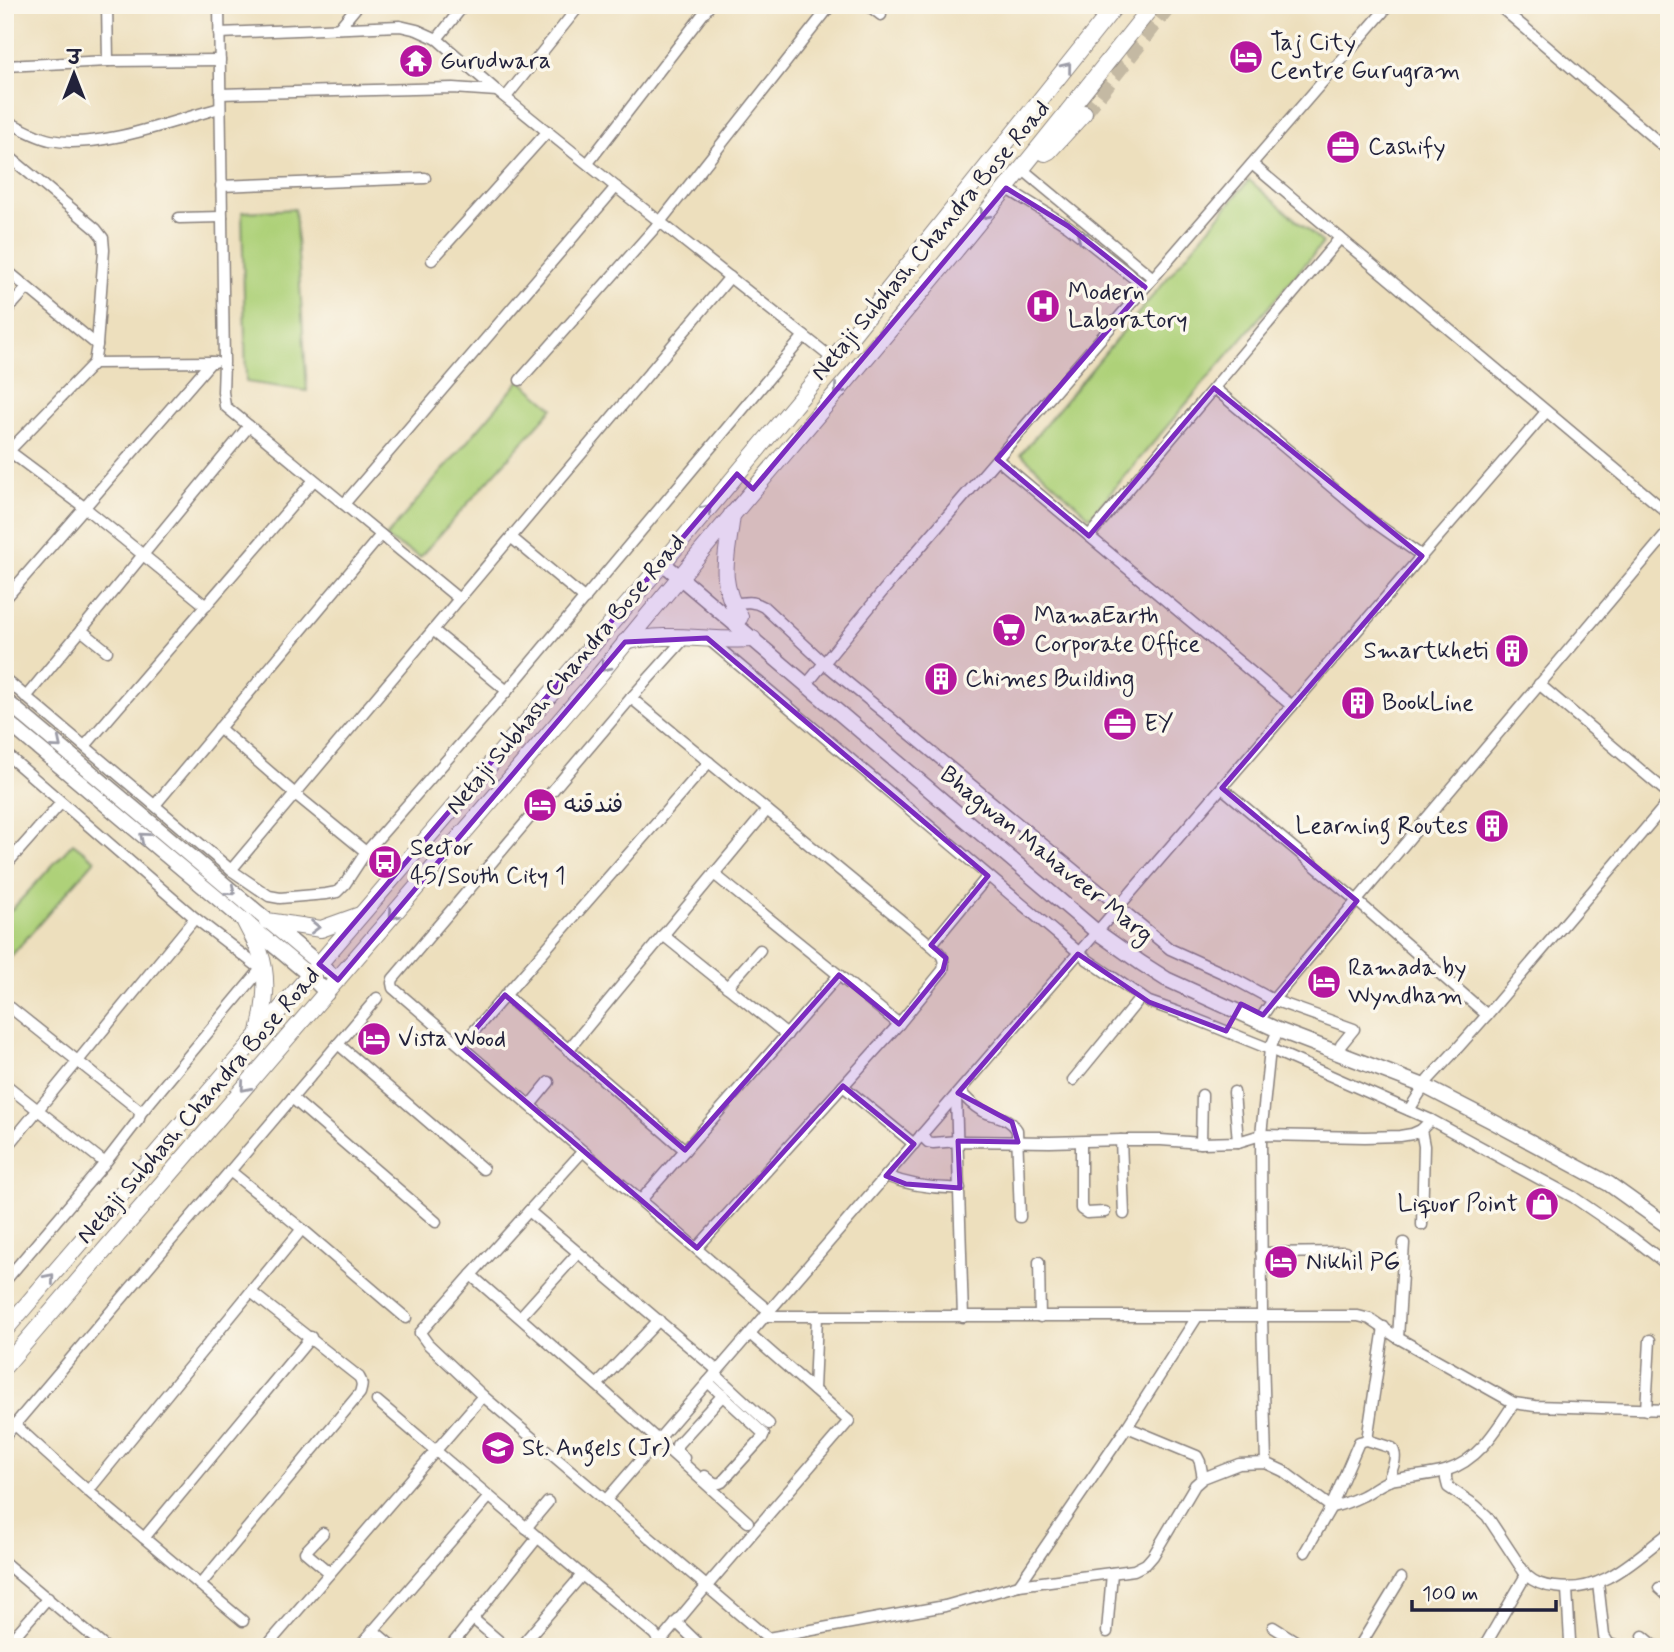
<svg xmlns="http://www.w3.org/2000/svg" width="1674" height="1652" viewBox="0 0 1674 1652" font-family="Mynerve,'Playpen Sans Arabic','Playpen Sans Deva',sans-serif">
  <rect width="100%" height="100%" fill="#fbf7ec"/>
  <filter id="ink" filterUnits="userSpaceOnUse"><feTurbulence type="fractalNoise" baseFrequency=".0143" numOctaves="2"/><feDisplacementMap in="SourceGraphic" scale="14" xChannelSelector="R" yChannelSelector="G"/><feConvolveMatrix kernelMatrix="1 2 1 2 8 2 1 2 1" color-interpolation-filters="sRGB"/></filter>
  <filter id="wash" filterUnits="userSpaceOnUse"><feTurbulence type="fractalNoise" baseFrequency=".00686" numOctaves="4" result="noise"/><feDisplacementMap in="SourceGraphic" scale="28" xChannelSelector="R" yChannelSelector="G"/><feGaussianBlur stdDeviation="1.57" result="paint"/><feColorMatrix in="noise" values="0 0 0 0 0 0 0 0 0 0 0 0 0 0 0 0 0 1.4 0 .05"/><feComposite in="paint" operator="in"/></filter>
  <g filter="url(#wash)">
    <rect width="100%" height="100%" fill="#eddfbd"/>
    <g fill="#aed179" stroke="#687a5a" stroke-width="2">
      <path d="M1249,180l74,63 -233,274 -69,-63z"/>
      <path d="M295,209l12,182 -61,-9 -4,-170z"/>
      <path d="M520,380l33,28 -133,149 -35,-19z"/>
      <path d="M73,843l22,17 -90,103v-46z"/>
    </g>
  </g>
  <g filter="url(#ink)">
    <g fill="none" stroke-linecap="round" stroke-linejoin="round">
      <path stroke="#c4b9a3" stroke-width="16" stroke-dasharray="16 8" stroke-linecap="butt" d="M1084,113l86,-108"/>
      <g stroke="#88807c" stroke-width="13">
        <g id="minor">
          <path d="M107,5l1,56"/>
          <path d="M219,5l5,357 -1,30 2,14 234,193"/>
          <path d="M868,5l13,10"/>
          <path d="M1059,5h4"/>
          <path d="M1498,5l171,146"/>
          <path d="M339,28l19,-23"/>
          <path d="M219,33l181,-7 17,4 20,9 60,52 119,96 217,172"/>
          <path d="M437,39l27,-34"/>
          <path d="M5,66l103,-5 112,-1"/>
          <path d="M220,94l233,-6 44,3"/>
          <path d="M506,97l74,-92"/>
          <path d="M5,120c14,7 30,17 45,20 49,10 122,-19 170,-32"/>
          <path d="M5,153l91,76 7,9 1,12 -7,95 -3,18"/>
          <path d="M588,163l122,-158"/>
          <path d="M1252,164l417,350"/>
          <path d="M1022,169l131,109"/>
          <path d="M221,186l204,-8"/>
          <path d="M1006,188l62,38 77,61"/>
          <path d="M179,218l43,-1"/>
          <path d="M432,260l116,-129"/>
          <path d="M5,269l92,76"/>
          <path d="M730,277l-499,593 38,26 11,2 46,-4 11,-2 8,-8 21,-32 141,-161 297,-355"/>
          <path d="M5,313l22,-25"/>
          <path d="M520,380l140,-158 171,-217"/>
          <path d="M1214,388l157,132 51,36"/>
          <path d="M5,448l79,59 122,99"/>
          <path d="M5,455l89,-92 121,-1"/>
          <path d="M997,459l295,247"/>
          <path d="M344,504l272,-317"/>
          <path d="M1089,536l251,-298"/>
          <path d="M512,538l73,61"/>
          <path d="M5,599l206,-237"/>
          <path d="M731,604c13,-2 22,-4 33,3l60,56 346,286 55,25 48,26 81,29 -13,16"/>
          <path d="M81,630l26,21"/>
          <path d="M433,630l74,61"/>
          <path d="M686,637l-55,61 -238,281 -1,4 1,5 377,324"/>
          <path d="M707,638l381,322 61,42 34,12 87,35 161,71 142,77 60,41 36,28"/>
          <path d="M5,679l226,191"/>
          <path d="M811,679l81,-99 497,-575"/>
          <path d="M1539,684l130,110"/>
          <path d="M26,697l223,-271"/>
          <path d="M631,698l300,247c9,8 15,12 12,25l-44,54 -202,224"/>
          <path d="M219,728l76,66 71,58"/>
          <path d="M85,746l229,-266"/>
          <path d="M5,753l190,165 66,51 -121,145"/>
          <path d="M1222,788l135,113 130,114"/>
          <path d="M155,805l226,-270"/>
          <path d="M5,866l56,-63"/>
          <path d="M714,874l185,150"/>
          <path d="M663,935l124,100"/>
          <path d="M931,945l57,-69"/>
          <path d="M727,987l33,-37"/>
          <path d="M505,995l180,155"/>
          <path d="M1263,1015l10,-15 396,-469"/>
          <path d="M338,1044l145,125"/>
          <path d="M461,1046l248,-284"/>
          <path d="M568,1050l199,-240"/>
          <path d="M1073,1080l68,-83"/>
          <path d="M5,1084l100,79 34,-44 1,-5 -1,-4 -128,-102"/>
          <path d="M843,1086l71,58"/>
          <path d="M960,1091c6,8 14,15 22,20 15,7 25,4 35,19l3,87"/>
          <path d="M1234,1092l4,50"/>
          <path d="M956,1096l7,221"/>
          <path d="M292,1098l144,124"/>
          <path d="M530,1105l19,-23"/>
          <path d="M1409,1110l19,-30 27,-29 32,-36 182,-214"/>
          <path d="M1421,1130l3,16 -2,79"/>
          <path d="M921,1135l7,7 5,1 25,-2 92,1 71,-2 3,74"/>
          <path d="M1121,1140h40l40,3 37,-1 23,-7 104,2 35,-1 12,-2 9,-4 10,-10"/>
          <path d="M1081,1142v67l6,4 18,-1"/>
          <path d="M1201,1143l1,-48"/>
          <path d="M5,1150l190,-232"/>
          <path d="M583,1151l-112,124 -51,58 8,11 55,52 295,251"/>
          <path d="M230,1171l72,58 104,89"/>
          <path d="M886,1176c25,10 47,13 74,12"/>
          <path d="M641,1200l198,-225"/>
          <path d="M529,1211l189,160"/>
          <path d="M1261,1253l84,-1"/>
          <path d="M1039,1262l1,55"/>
          <path d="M471,1275l126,110 151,137"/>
          <path d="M5,1281l100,-118"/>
          <path d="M765,1316h593l12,3 28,19 116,65 21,3 134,4"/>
          <path d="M520,1317l58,-64"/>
          <path d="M1398,1338l6,-95"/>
          <path d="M715,1374l54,50"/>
          <path d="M597,1385l62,-65"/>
          <path d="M814,1390l3,-74"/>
          <path d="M377,1401l205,174 72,59 6,8"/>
          <path d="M1646,1410l4,-70"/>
          <path d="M15,1425l73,66 155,130"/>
          <path d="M1127,1427l70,29 3,6 3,16"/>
          <path d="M5,1436l372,-438"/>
          <path d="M1367,1440l17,-113"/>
          <path d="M684,1458l-7,-7v-6l46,-50"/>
          <path d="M1266,1463l-4,-147 -1,-181 9,-86 8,-19"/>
          <path d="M1446,1471v8l2,8 28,19 11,10 39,59c9,8 17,11 29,12 48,7 79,-28 114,-54"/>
          <path d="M705,1476c5,4 10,10 17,6l41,-45 1,-3 -56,-52"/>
          <path d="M88,1491l214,-262"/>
          <path d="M606,1500l940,-1088"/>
          <path d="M526,1528l22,-26"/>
          <path d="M323,1533l-18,19 25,21"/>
          <path d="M144,1538l167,-201"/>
          <path d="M1305,1552l26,-45 28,-65 8,-2 25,8c7,9 -1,23 -4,33"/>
          <path d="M5,1563l100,84"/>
          <path d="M1598,1583l6,53 5,8 7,2"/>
          <path d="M200,1585l160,-192c2,-7 3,-10 -1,-16l-108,-85"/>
          <path d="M1019,1585l108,-158 70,-110"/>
          <path d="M1659,1588l10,9"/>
          <path d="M1567,1589l3,52"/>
          <path d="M472,1618l34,29"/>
          <path d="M676,1622l26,25"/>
          <path d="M1273,1627l32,20"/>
          <path d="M373,1630l20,17"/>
          <path d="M1107,1632l5,-59"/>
          <path d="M1643,1636l13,11"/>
          <path d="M768,1638l177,-32 74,-21 115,-15 12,-6 7,-8 42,-71 8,-7 36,-14 27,-1 17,8 48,36c11,-2 21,-6 31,-11 10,-5 19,-13 29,-16 17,-4 37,-4 54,-9 33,-10 51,-40 69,-68"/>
          <path d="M5,1647l43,-49"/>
          <path d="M266,1647l217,-251"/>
          <path d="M359,1647l130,-150"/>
          <path d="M450,1647l88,-110"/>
          <path d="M520,1647l62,-72"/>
          <path d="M658,1647l2,-5 46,-55 143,-166 -99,-87"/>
          <path d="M1359,1647l42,-69"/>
          <path d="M1484,1647l42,-72"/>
        </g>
      </g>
      <g stroke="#88807c" stroke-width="17">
        <g id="tertiary">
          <path d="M663,563l434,369 44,31 25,16 112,51 146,56 66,34 119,64 60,43"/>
          <path d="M5,700l333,280"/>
          <path d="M5,720l304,255 18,18"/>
        </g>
      </g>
      <g stroke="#88807c" stroke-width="18">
        <g id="secondary">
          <path d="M1045,153l4,-2 35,-38"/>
          <path d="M732,514c-4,42 -16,64 8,103"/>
          <path d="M625,642c45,-11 83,0 128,-3"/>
          <path d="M267,921l54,8 39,-14"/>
          <path d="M245,922c5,10 11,20 15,31 9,25 5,53 -1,79"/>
          <path d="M5,1330l658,-767 170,-204 283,-354"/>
          <path d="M5,1366l596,-693c101,-126 208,-246 311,-370 82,-98 161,-198 241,-298"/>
        </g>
      </g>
      <use href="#minor" stroke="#fff" stroke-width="10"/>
      <use href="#tertiary" stroke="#fff" stroke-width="14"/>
      <use href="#secondary" stroke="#fff" stroke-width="16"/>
    </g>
    <defs><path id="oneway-chevron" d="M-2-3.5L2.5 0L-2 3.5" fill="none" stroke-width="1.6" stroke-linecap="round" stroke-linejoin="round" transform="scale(1.75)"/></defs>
    <g stroke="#9c9ca7">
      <use href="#oneway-chevron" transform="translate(1067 67) rotate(-51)"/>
      <use href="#oneway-chevron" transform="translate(984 215) rotate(129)"/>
      <use href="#oneway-chevron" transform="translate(1081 236) rotate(-142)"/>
      <use href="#oneway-chevron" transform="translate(838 390) rotate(131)"/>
      <use href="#oneway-chevron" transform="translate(707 509) rotate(-50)"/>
      <use href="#oneway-chevron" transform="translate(605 667) rotate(129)"/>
      <use href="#oneway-chevron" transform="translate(57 744) rotate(40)"/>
      <use href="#oneway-chevron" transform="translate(144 837) rotate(-140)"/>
      <use href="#oneway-chevron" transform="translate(231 891) rotate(40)"/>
      <use href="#oneway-chevron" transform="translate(393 915) rotate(131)"/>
      <use href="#oneway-chevron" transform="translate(315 927) rotate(1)"/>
      <use href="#oneway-chevron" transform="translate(245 1087) rotate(131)"/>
      <use href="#oneway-chevron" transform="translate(50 1278) rotate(-49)"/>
    </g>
  </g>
  <path fill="#7b2cbf" fill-opacity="0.2" stroke="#7b2cbf" stroke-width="5" stroke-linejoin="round" d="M1006,188l62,38 77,61 -148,172 92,77 125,-148 208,168 -200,232 135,113 -94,114 -22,-11 -15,27 -77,-29 -71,-48 -120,139 54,29 6,20 -60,-1 2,47 -54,-4 -20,-8 28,-32 -71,-58 -146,162 -236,-202 44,-51 180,155 154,-175 60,49 44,-54 3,-12 -15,-13 57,-69 -281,-238 -82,4 -287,338 -19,-16 418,-490 16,15z"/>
  <defs>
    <g id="hotel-disc" transform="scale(1.75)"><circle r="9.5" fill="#b5179e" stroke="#fbf7ec"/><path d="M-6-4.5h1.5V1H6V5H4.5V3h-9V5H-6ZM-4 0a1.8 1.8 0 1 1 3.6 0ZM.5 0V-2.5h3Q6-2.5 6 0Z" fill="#fff"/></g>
    <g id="temple-disc" transform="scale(1.75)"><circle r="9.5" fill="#b5179e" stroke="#fbf7ec"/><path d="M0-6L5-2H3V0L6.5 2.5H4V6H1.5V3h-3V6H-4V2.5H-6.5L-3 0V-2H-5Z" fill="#fff"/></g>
    <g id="office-disc" transform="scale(1.75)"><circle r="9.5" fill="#b5179e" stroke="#fbf7ec"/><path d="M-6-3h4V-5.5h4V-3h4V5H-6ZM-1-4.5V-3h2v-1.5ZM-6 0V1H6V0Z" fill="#fff"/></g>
    <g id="hospital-disc" transform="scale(1.75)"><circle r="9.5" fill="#b5179e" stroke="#fbf7ec"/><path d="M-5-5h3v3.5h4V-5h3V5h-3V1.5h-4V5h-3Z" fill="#fff"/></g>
    <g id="supermarket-disc" transform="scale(1.75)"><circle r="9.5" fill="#b5179e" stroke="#fbf7ec"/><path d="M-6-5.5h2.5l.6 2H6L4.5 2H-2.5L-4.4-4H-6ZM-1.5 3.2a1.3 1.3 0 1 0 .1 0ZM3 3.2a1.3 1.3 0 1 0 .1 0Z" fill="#fff"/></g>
    <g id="building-disc" transform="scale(1.75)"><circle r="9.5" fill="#b5179e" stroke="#fbf7ec"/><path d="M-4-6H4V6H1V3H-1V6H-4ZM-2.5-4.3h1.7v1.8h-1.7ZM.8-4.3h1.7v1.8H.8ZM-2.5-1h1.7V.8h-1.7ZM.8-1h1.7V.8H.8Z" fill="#fff"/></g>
    <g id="bus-disc" transform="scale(1.75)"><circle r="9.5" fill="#b5179e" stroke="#fbf7ec"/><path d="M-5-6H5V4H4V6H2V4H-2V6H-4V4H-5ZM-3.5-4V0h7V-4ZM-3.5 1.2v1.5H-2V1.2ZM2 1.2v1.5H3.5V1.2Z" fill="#fff"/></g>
    <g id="shop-disc" transform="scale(1.75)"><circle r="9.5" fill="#b5179e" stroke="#fbf7ec"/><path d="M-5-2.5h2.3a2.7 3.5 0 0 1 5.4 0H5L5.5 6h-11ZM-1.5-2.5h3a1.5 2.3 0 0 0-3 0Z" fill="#fff"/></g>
    <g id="school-disc" transform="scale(1.75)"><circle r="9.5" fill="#b5179e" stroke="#fbf7ec"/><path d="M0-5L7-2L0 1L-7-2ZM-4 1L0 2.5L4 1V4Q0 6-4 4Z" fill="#fff"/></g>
  </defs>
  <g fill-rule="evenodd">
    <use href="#hotel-disc" x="1246" y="57"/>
    <use href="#temple-disc" x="416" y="61"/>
    <use href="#office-disc" x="1343" y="147"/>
    <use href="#hospital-disc" x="1043" y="306"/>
    <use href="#supermarket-disc" x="1009" y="630"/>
    <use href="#building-disc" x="1512" y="651"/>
    <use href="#building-disc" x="941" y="679"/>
    <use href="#building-disc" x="1358" y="703"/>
    <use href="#office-disc" x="1120" y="724"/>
    <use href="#hotel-disc" x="540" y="805"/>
    <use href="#building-disc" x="1492" y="826"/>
    <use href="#bus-disc" x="385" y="862"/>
    <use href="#hotel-disc" x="1324" y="982"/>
    <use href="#hotel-disc" x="374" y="1039"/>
    <use href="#shop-disc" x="1542" y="1204"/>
    <use href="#hotel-disc" x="1281" y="1262"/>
    <use href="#school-disc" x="498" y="1448"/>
  </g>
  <g text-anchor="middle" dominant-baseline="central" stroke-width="7" stroke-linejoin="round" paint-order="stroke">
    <g font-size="24" fill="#22223b" stroke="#fbf7ec" text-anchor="start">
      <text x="1270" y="43">Taj City<tspan x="1270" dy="28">Centre Gurugram</tspan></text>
      <text x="440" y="61">Gurudwara</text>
      <text x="1368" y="147">Cashify</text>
      <text x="1068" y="292">Modern<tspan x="1068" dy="28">Laboratory</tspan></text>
      <text x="1034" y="616">MamaEarth<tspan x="1034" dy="28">Corporate Office</tspan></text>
      <text x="1488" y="651" text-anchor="end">Smartkheti</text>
      <text x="965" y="679">Chimes Building</text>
      <text x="1382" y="703">BookLine</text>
      <text x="1144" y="724">EY</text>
      <text x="564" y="805">فندقنه</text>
      <text x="1468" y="826" text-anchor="end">Learning Routes</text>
      <text x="410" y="848">Sector<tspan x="410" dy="28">45/South City 1</tspan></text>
      <text x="1348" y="968">Ramada by<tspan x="1348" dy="28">Wyndham</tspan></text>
      <text x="398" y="1039">Vista Wood</text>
      <text x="1518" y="1204" text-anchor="end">Liquor Point</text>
      <text x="1306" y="1262">Nikhil PG</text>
      <text x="522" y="1448">St. Angels (Jr)</text>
    </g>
    <g font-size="24" fill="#22223b" stroke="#fbf7ec">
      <text transform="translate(931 241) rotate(-50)">Netaji Subhash Chandra Bose Road</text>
      <text transform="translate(566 675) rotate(-50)">Netaji Subhash Chandra Bose Road</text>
      <text transform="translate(1046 855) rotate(39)">Bhagwan Mahaveer Marg</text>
      <text transform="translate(199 1106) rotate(-49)">Netaji Subhash Chandra Bose Road</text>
    </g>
  </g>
  <rect width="1674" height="1652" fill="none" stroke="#fbf7ec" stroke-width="28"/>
  <g transform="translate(74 74)" stroke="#fbf7ec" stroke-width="5" paint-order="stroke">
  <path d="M0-5L12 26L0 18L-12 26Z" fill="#22223b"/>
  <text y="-10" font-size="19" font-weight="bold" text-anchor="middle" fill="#22223b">उ</text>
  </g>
  <path d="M1412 1600v10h144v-10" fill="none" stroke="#22223b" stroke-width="3.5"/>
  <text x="1422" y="1600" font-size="21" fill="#22223b" stroke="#fbf7ec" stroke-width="5" paint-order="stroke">100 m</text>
</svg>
